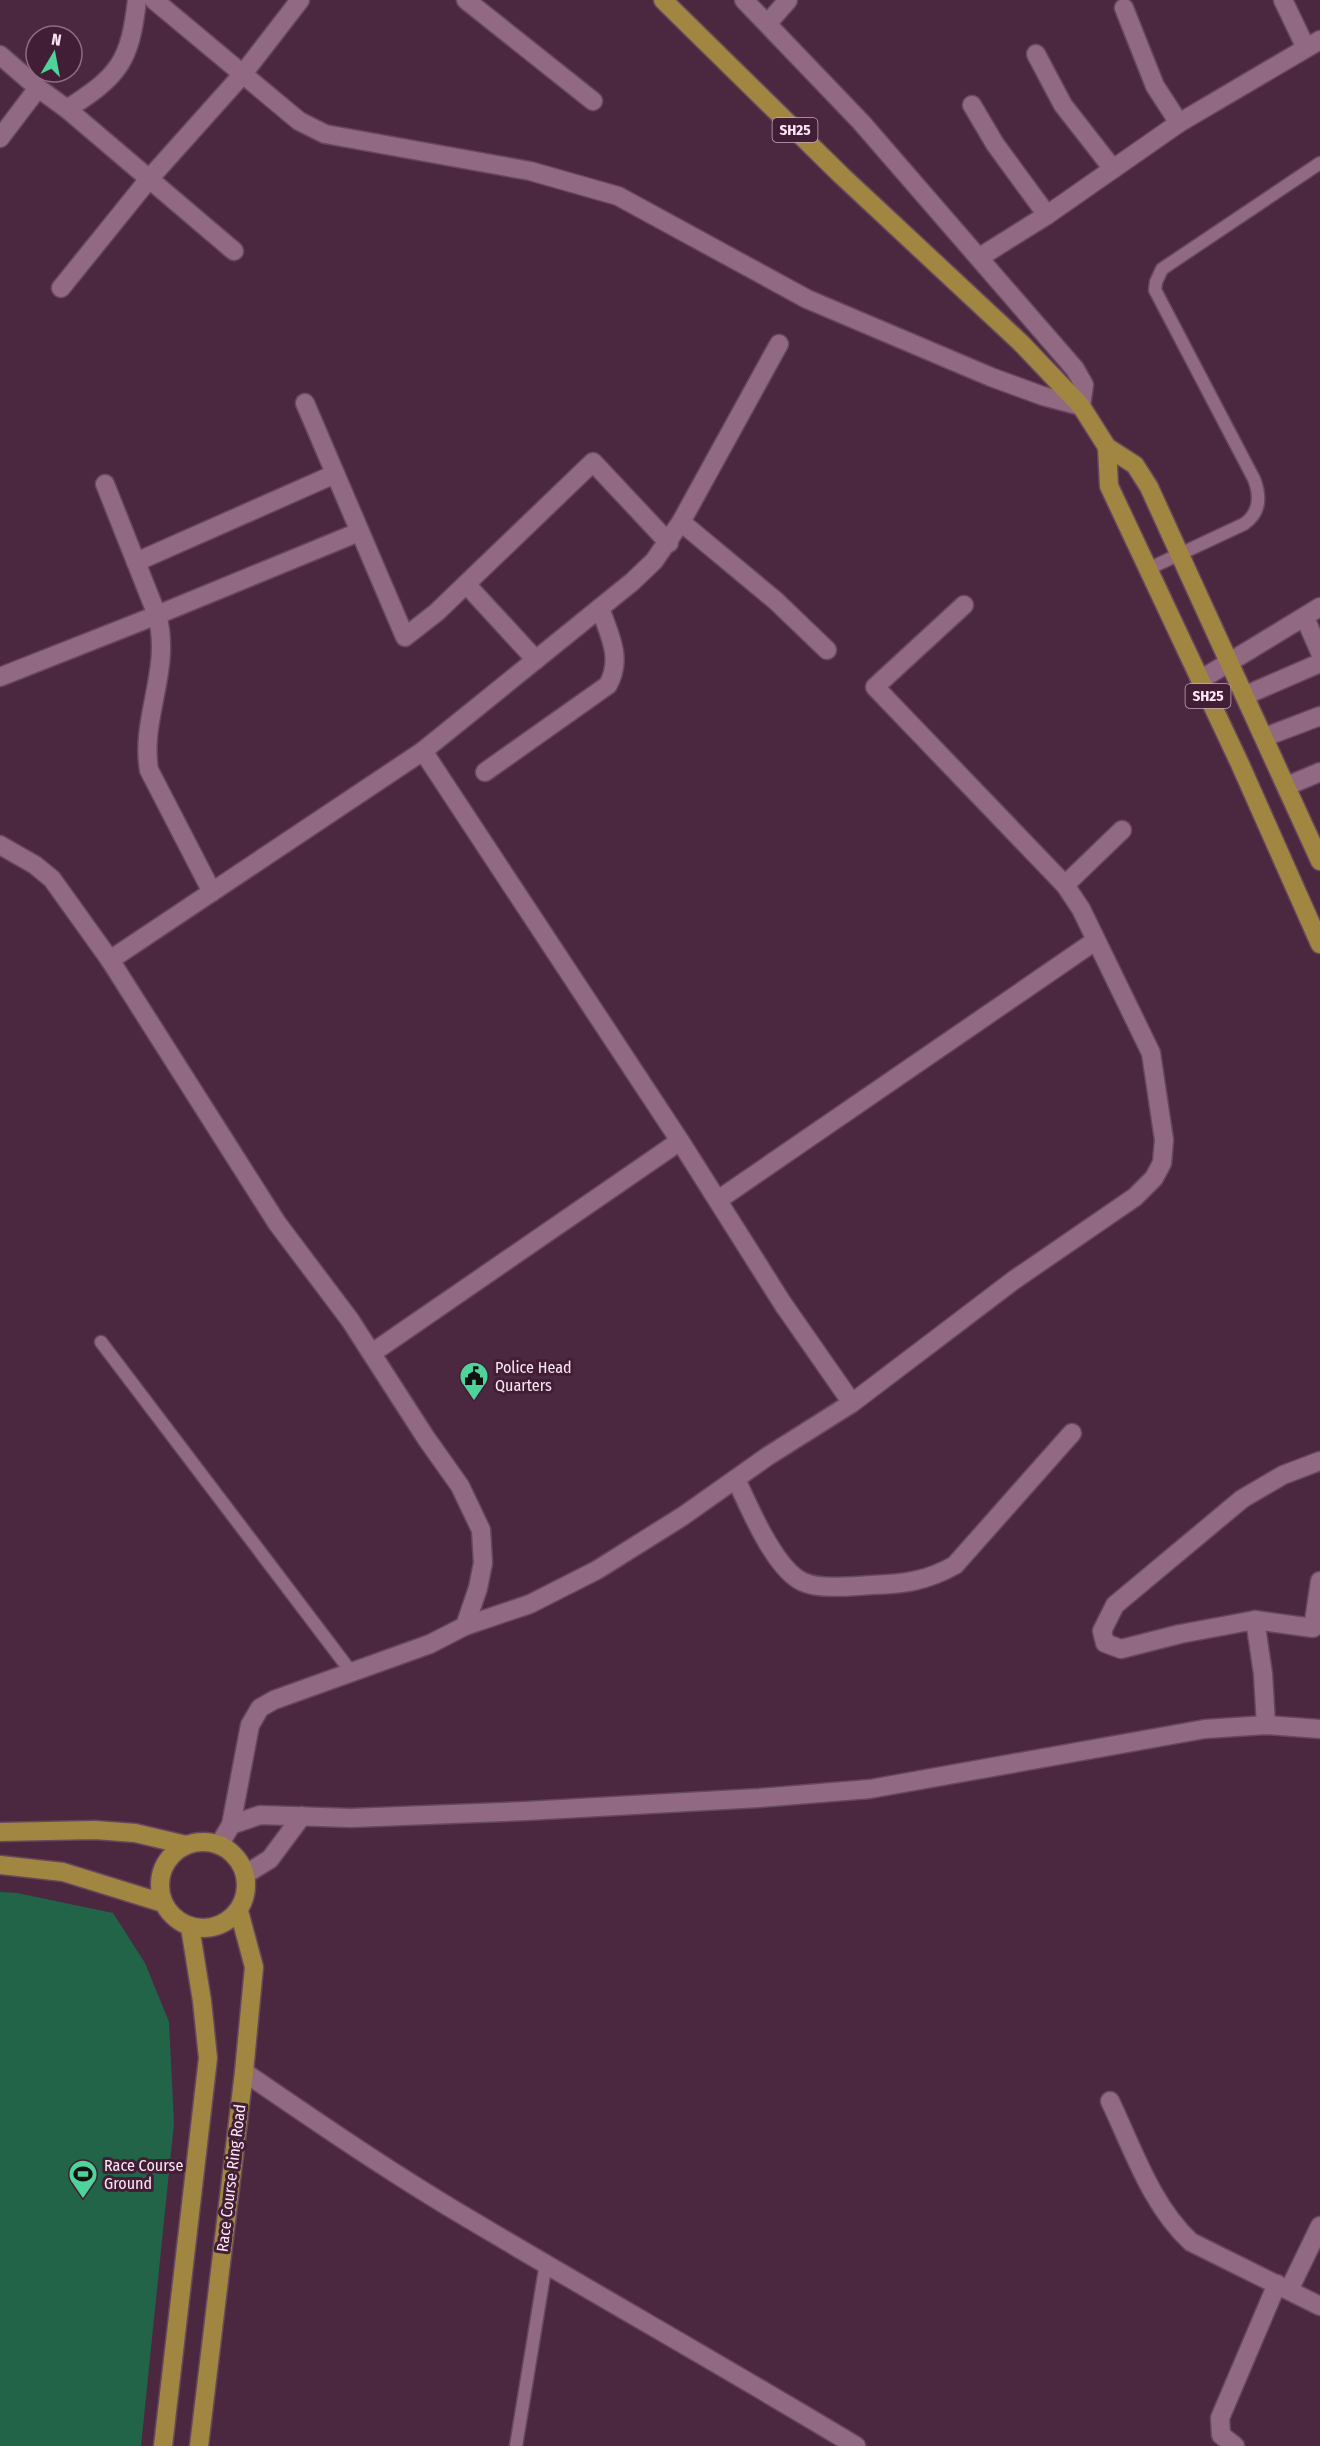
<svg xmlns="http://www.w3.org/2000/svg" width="1320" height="2446" viewBox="0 0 1320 2446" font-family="'Fira Sans Condensed',sans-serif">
  <rect width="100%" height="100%" fill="#4c2840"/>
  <path fill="#216447" d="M0,1892l17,1 96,20 32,50 24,59 5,101 -33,323h-141z"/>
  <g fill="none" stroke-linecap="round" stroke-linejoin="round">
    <g stroke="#66485c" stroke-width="15">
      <g id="service">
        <path d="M1148,569l96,-45c16,-11 17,-27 10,-45l-99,-189 1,-8 6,-13 158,-106"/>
        <path d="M101,1342l251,331"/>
        <path d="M516,2446l30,-183"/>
      </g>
    </g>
    <g stroke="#66485c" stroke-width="21">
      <g id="minor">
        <path d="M154,0l145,121 26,13 205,37 88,25 189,103 184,78 52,19 38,10 3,-21 -9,-16 -214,-247 -117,-122"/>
        <path d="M466,0l127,101"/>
        <path d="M1283,0l23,48"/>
        <path d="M1124,8l31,78 24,37"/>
        <path d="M768,23l20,-23"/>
        <path d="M1036,54l27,51 50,64"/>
        <path d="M0,55l38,33 29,21 167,142"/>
        <path d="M972,105l23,39 52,71"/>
        <path d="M67,109c52,-33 63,-47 70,-109"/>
        <path d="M0,138l38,-50"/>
        <path d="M980,257l67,-42 132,-92 141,-83"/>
        <path d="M61,288l88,-109 93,-104 58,-75"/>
        <path d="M305,403l100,234 32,-25 29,-28 70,76"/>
        <path d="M105,484l52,131c15,54 -17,103 -8,155l63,122"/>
        <path d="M681,522l95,79 51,49"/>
        <path d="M136,562l199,-88"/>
        <path d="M466,584l127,-122 76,81"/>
        <path d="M1305,618l15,34"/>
        <path d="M0,677l157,-62 202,-83"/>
        <path d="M1200,680l120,-73"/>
        <path d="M1246,695l74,-32"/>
        <path d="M1265,737l55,-21"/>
        <path d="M485,772l123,-87c15,-27 1,-51 -8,-77"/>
        <path d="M1287,786l33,-14"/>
        <path d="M0,845l35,20 17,14 58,81 167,263 73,97 76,118 34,48 21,44 2,33 -5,25 -13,38 -35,18 -156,56 -14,8 -10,17 -19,100"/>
        <path d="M1065,885l57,-55"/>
        <path d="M110,960l313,-209"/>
        <path d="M718,1200l377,-259"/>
        <path d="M372,1353l308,-212"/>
        <path d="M852,1403l162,-123 121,-83 19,-19 8,-15 2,-23 -13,-87 -70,-144 -16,-24 -190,-198 89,-82"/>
        <path d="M1320,1461l-37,14 -41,24 -127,106 -13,26 3,12 16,6 59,-15 75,-14 58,8 7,-47"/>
        <path d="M736,1479c12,26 39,91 67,103 18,8 49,4 69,3 32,-1 55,-4 83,-20l117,-132"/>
        <path d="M1255,1620l8,54 3,51"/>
        <path d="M465,1626l65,-22 67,-34 86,-54 85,-60 84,-53 -69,-99 -103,-163 -257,-390 209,-169 22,-21 27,-39 98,-178"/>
        <path d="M244,2072c76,52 153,105 232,151 126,75 254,147 380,223"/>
        <path d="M1110,2101c23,48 41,104 81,141l129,64"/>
        <path d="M1289,2290l31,-64"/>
        <path d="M1235,2446l-14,-11 -1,-17 57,-134"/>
      </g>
    </g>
    <g stroke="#66485c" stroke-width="21">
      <g id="tertiary">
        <path d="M219,1845l12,-20 29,-10 91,3 175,-7 233,-13 111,-9 335,-60 61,-4 54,4"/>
        <path d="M246,1874l24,-15 32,-43"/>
      </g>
    </g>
    <g stroke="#66485c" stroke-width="21">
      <g id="primary">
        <path d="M663,0l178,175 180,168 60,63 26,41 28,18 14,22 31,68 140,306"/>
        <path d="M1107,447l2,39 131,278 80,180"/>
        <path d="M0,1832l95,-2 40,3 51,12"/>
        <circle cx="203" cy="1885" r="43"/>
        <path d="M0,1865l63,7 100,31"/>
        <path d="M163,2446l45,-388 -6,-57 -12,-74"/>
        <path d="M199,2446l45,-374 10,-105 -15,-56"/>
      </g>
    </g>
    <use href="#service" stroke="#926983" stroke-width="12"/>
    <use href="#minor" stroke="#926983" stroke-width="18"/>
    <use href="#tertiary" stroke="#926983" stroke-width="18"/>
    <use href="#primary" stroke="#a08640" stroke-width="18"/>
  </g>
  <defs>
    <g id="civic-pin" transform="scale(1.5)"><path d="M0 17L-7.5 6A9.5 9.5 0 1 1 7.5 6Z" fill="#4ed39a" stroke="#411e35"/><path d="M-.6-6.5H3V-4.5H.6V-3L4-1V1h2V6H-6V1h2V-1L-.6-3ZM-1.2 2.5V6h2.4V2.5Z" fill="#111"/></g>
    <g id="stadium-pin" transform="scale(1.5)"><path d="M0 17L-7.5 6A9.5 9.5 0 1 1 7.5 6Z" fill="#4ed39a" stroke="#411e35"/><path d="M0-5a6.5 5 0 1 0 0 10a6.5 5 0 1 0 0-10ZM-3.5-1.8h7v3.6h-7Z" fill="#111"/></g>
  </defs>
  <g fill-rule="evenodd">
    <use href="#civic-pin" x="474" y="1376"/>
    <use href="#stadium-pin" x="83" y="2174"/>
  </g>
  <g text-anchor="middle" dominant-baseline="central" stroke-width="6" stroke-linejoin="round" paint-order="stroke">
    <g fill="#411e35" stroke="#c5aabb" stroke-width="1.5">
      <rect x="772.5" y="118" width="45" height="24" rx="4.5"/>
      <rect x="1185.5" y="684" width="45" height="24" rx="4.5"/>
    </g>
    <g font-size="15" font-weight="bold" fill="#fde6f4">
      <text x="795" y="130">SH25</text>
      <text x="1208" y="696">SH25</text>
    </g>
    <g font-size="16" fill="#fde6f4" stroke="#411e35" text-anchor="start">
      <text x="495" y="1367">Police Head<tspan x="495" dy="18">Quarters</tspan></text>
      <text x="104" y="2165">Race Course<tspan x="104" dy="18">Ground</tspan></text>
    </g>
    <g font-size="16" fill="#fde6f4" stroke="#411e35">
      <text transform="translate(231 2178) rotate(-83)">Race Course Ring Road</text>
    </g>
  </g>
  <g transform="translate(54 54) rotate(10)"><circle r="28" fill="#411e35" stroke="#8c6e81" stroke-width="1.5"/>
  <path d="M0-4.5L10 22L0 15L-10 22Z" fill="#4ed39a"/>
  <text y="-9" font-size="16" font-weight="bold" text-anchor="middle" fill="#fde6f4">N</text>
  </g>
</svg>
